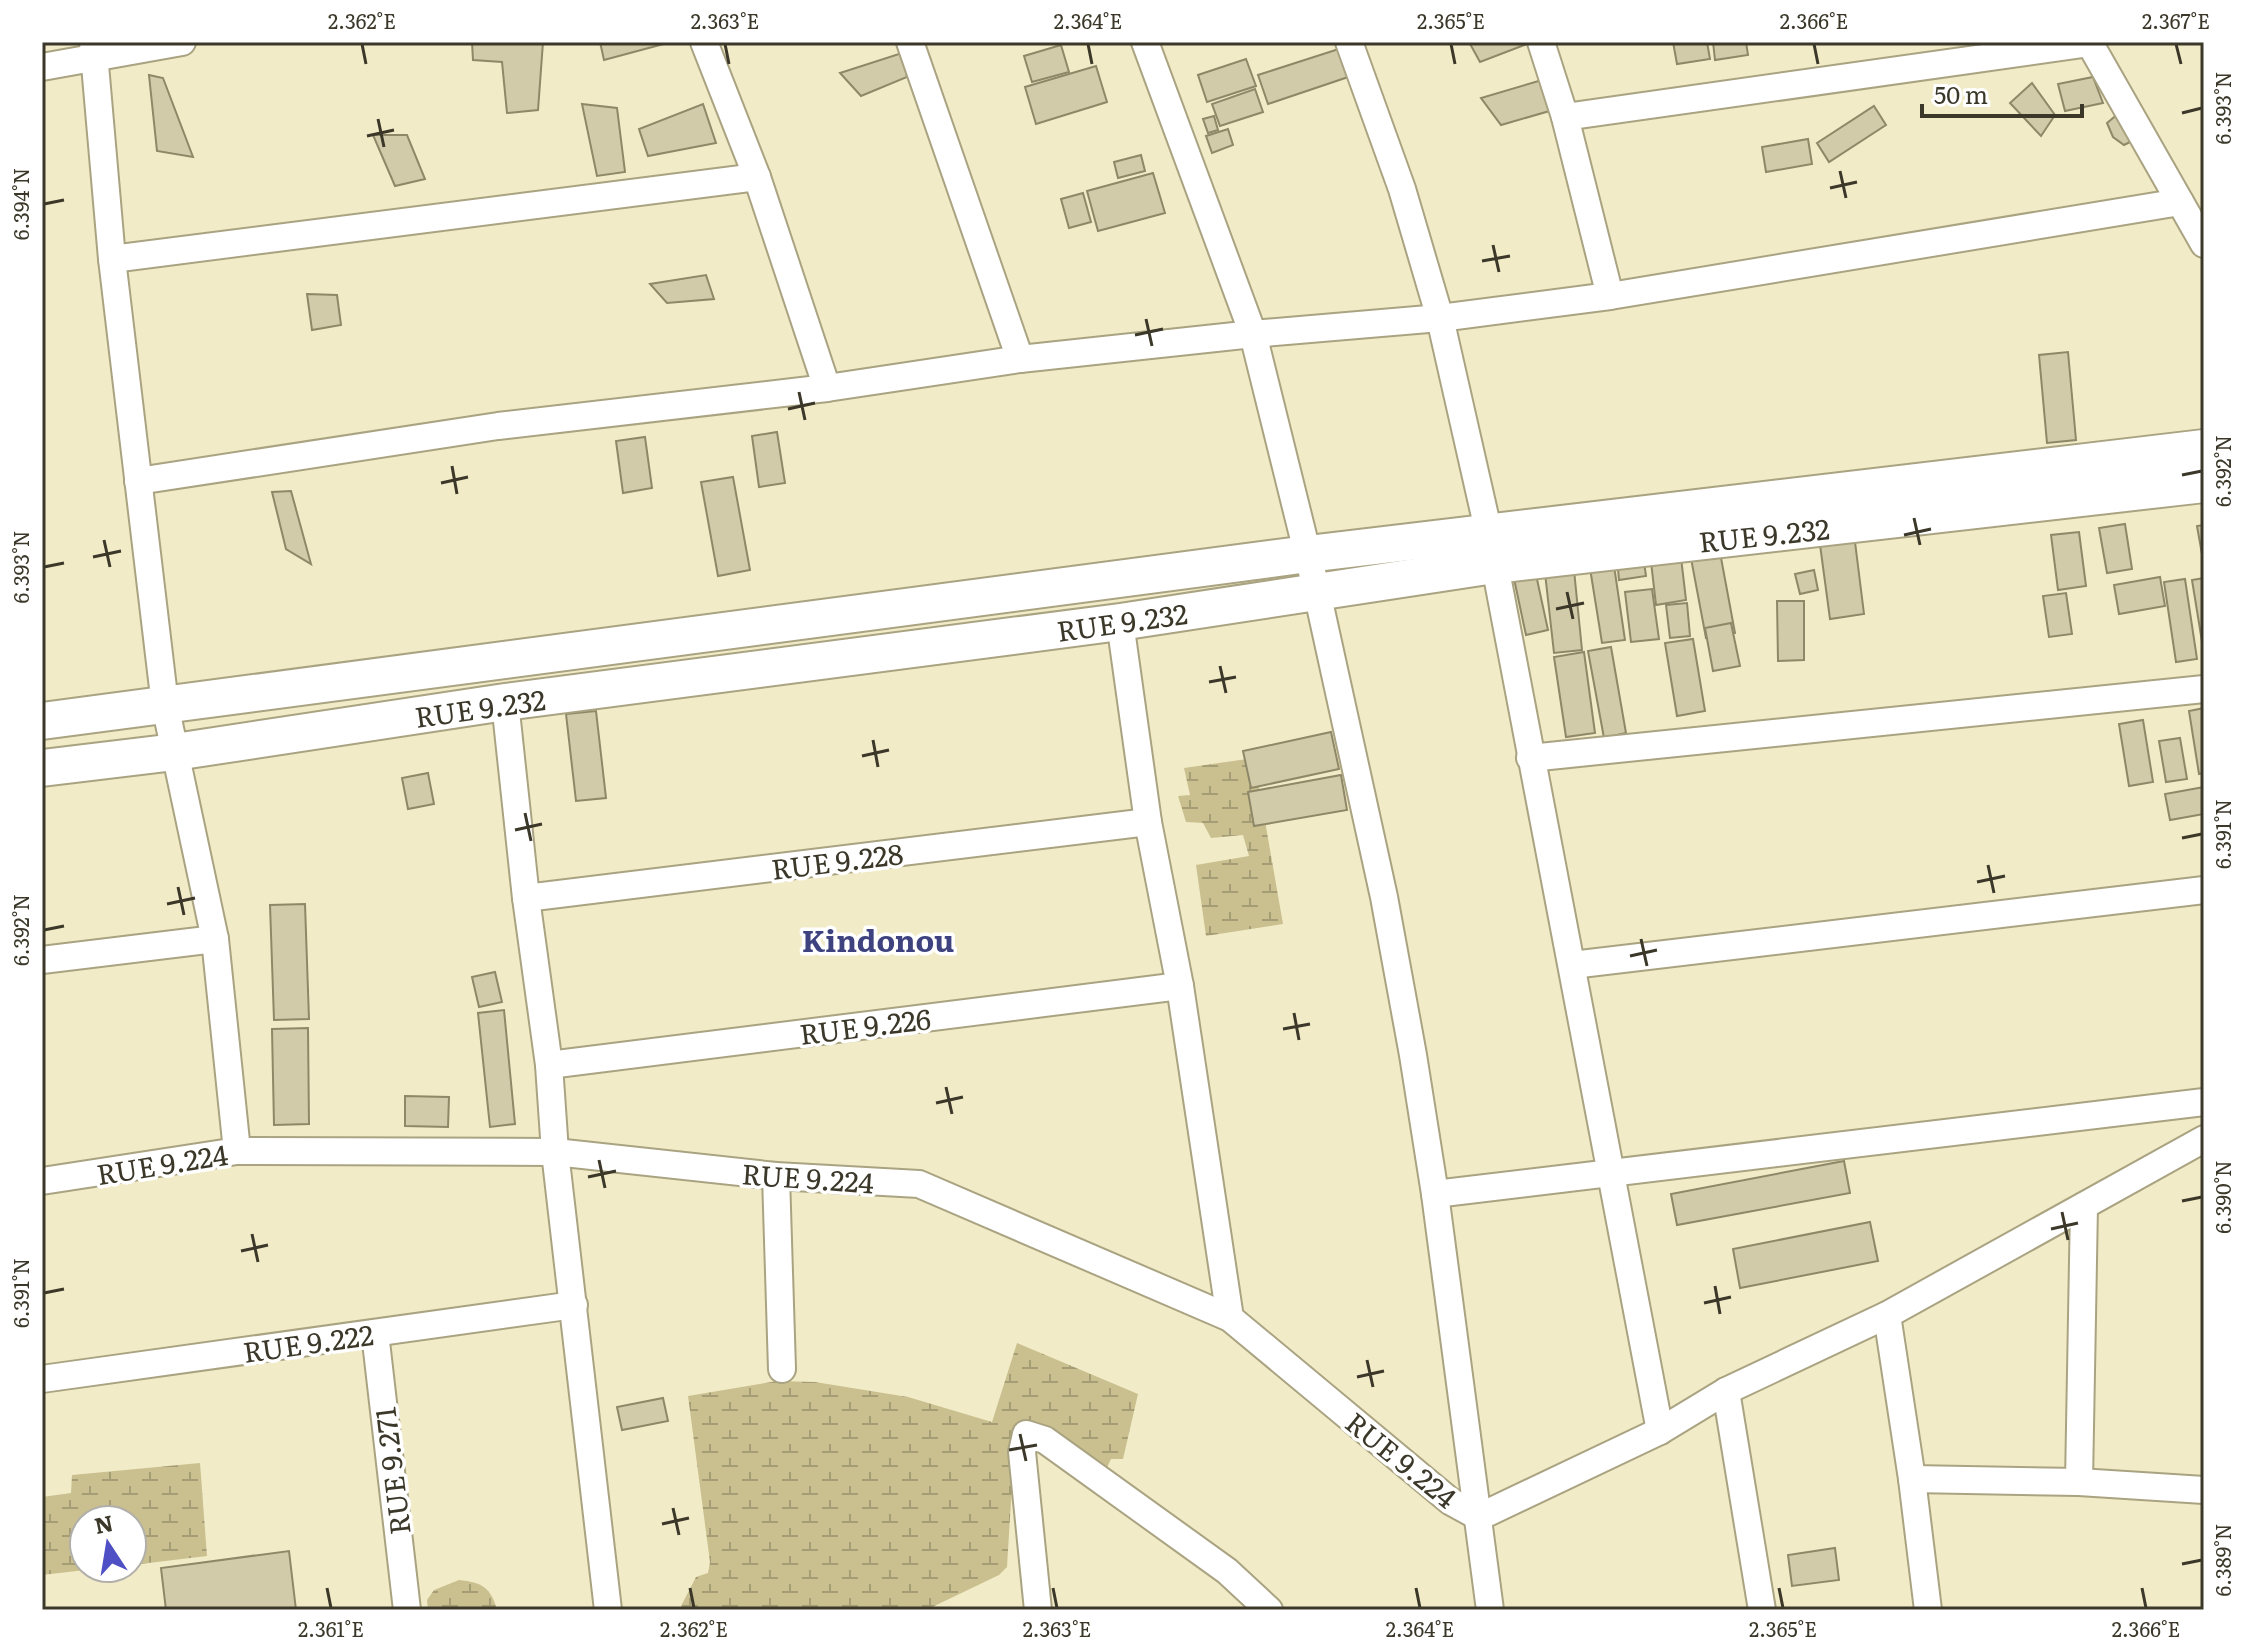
<svg xmlns="http://www.w3.org/2000/svg" width="2246" height="1652" viewBox="0 0 2246 1652" font-family="Literata,serif">
  <defs>
    <pattern id="wetland-marsh" width="20" height="14" patternUnits="userSpaceOnUse" patternTransform="scale(2)"><rect width="20" height="14" fill="#cac08f"/><path d="M1 5h8M5 5V1M11 12h8M15 12V8" fill="none" stroke="#a59d75"/></pattern>
  </defs>
  <rect width="100%" height="100%" fill="#f2ebc7"/>
  <g fill="url(#wetland-marsh)">
    <path d="M1254,758l29,166 -77,12 -10,-71 53,-9 -6,-21 -32,3 -8,-15 -17,-1 -8,-26 12,-1 -6,-27z"/>
    <path d="M1017,1343l121,51 -15,65h-12l-6,13 -72,-41 -20,38 -6,98 -8,8 -73,35h-247l17,-33 12,-4 2,-11 -22,-166 89,-15 38,1 93,15 84,25z"/>
    <path d="M200,1463l7,93 -75,9v-45h-48v48h19l-61,7v-78l29,-4 1,-18z"/>
    <path d="M459,1580c23,2 32,8 38,30h-69l-1,-10 7,-10z"/>
  </g>
  <g fill="#d2cba9" stroke="#8e8868" stroke-width="2">
    <path d="M472,42h71l-5,68 -31,3 -5,-51 -29,-2z"/>
    <path d="M600,42h71l-67,18z"/>
    <path d="M1469,42h63l-52,20z"/>
    <path d="M1673,42h34l3,17 -33,5z"/>
    <path d="M1713,42h33l2,13 -33,5z"/>
    <path d="M1061,45l8,27 -37,10 -8,-26z"/>
    <path d="M1348,46l9,28 -89,30 -10,-29z"/>
    <path d="M902,53l5,24 -46,19 -21,-23z"/>
    <path d="M1246,59l10,27 -49,16 -9,-27z"/>
    <path d="M1096,66l11,36 -71,22 -11,-37z"/>
    <path d="M149,75l14,3 30,79 -36,-6z"/>
    <path d="M2093,77l10,26 -38,8 -7,-27z"/>
    <path d="M1542,80l11,30 -52,15 -20,-27z"/>
    <path d="M2032,83l23,32 -14,21 -31,-33z"/>
    <path d="M1255,89l8,23 -43,14 -8,-22z"/>
    <path d="M582,104l35,4 8,64 -28,4z"/>
    <path d="M703,104l13,39 -68,13 -9,-27z"/>
    <path d="M1874,106l12,19 -57,37 -12,-19z"/>
    <path d="M2119,113l17,26 -12,6 -11,-8 -6,-14z"/>
    <path d="M1214,116l4,14 -10,3 -5,-14z"/>
    <path d="M1228,129l5,16 -21,8 -6,-17z"/>
    <path d="M373,135h34l18,44 -30,7z"/>
    <path d="M1808,139l4,25 -46,8 -4,-25z"/>
    <path d="M1141,155l4,16 -27,7 -4,-16z"/>
    <path d="M1153,173l12,40 -67,18 -11,-40z"/>
    <path d="M1083,193l8,29 -22,6 -8,-29z"/>
    <path d="M706,275l8,24 -47,4 -17,-19z"/>
    <path d="M307,294l30,1 4,30 -29,5z"/>
    <path d="M2068,352l8,88 -29,3 -8,-88z"/>
    <path d="M777,432l8,51 -26,4 -7,-51z"/>
    <path d="M645,437l7,51 -29,5 -7,-52z"/>
    <path d="M733,477l17,93 -32,6 -17,-94z"/>
    <path d="M291,491l20,73 -25,-15 -14,-57z"/>
    <path d="M2125,524l7,45 -25,4 -8,-45z"/>
    <path d="M2204,525v34l-1,1 -6,-34z"/>
    <path d="M1853,526l11,88 -34,5 -12,-89z"/>
    <path d="M2079,532l7,54 -28,4 -7,-55z"/>
    <path d="M1719,547l16,86 -29,5 -16,-85z"/>
    <path d="M1680,549l6,51 -30,5 -6,-52z"/>
    <path d="M1643,555l3,21 -27,4 -2,-22z"/>
    <path d="M1613,559l12,81 -23,3 -13,-81z"/>
    <path d="M1535,570l13,60 -22,5 -13,-61z"/>
    <path d="M1574,570l8,80 -28,3 -9,-80z"/>
    <path d="M1814,570l4,20 -18,4 -5,-20z"/>
    <path d="M2160,577l5,29 -46,8 -5,-29z"/>
    <path d="M2204,578v76l-12,-74z"/>
    <path d="M2185,579l12,80 -21,3 -12,-80z"/>
    <path d="M1652,589l7,50 -28,3 -6,-50z"/>
    <path d="M2066,593l6,41 -23,3 -6,-41z"/>
    <path d="M1777,601h27v59l-26,1z"/>
    <path d="M1687,603l3,33 -20,2 -4,-33z"/>
    <path d="M1731,623l9,43 -27,5 -8,-43z"/>
    <path d="M1693,639l12,72 -28,5 -12,-73z"/>
    <path d="M1611,647l15,86 -22,5 -16,-87z"/>
    <path d="M1584,652l11,81 -29,4 -12,-80z"/>
    <path d="M2204,708v65l-5,1 -10,-63z"/>
    <path d="M596,711l10,87 -30,3 -10,-87z"/>
    <path d="M2143,720l10,62 -24,4 -10,-62z"/>
    <path d="M1331,732l8,37 -88,19 -8,-37z"/>
    <path d="M2180,738l7,41 -21,3 -7,-41z"/>
    <path d="M428,773l6,31 -26,5 -6,-31z"/>
    <path d="M1341,775l6,35 -93,16 -6,-34z"/>
    <path d="M2204,787v27l-34,6 -5,-26z"/>
    <path d="M305,904l4,115 -35,1 -4,-115z"/>
    <path d="M495,972l7,30 -23,5 -7,-30z"/>
    <path d="M504,1010l11,114 -25,3 -12,-114z"/>
    <path d="M308,1028l1,96 -35,1 -2,-96z"/>
    <path d="M405,1096l44,1 -1,30 -43,-1z"/>
    <path d="M1844,1161l6,32 -173,32 -6,-31z"/>
    <path d="M1870,1222l8,39 -138,27 -7,-39z"/>
    <path d="M663,1398l5,23 -46,9 -5,-23z"/>
    <path d="M1835,1548l4,32 -47,6 -4,-31z"/>
    <path d="M289,1551l7,59h-130l-5,-42z"/>
  </g>
  <g fill="none" stroke-linecap="round" stroke-linejoin="round">
    <g stroke="#aaa382" stroke-width="30">
      <g id="street">
        <path d="M93,42l19,217 53,446 50,234 22,212"/>
        <path d="M704,42l53,135 70,211"/>
        <path d="M910,42l110,317"/>
        <path d="M1145,42l108,292 64,258 67,305 29,158 22,139 55,416"/>
        <path d="M1349,42l53,147 38,129 49,216 171,897"/>
        <path d="M1541,42l24,75 45,179"/>
        <path d="M2089,42l115,202"/>
        <path d="M42,67l140,-25"/>
        <path d="M1565,117l525,-74"/>
        <path d="M112,259l645,-82"/>
        <path d="M138,481l360,-55 329,-38 193,-29 233,-25 187,-16 170,-22 570,-94"/>
        <path d="M1120,622l28,200 32,164 50,332"/>
        <path d="M505,702l21,196 23,167 6,87 53,458"/>
        <path d="M1530,758l674,-69"/>
        <path d="M526,898l622,-76"/>
        <path d="M42,960l173,-21"/>
        <path d="M1572,965l632,-75"/>
        <path d="M549,1065l631,-79"/>
        <path d="M776,1176l6,193"/>
        <path d="M42,1181l195,-30 318,1 221,24 143,8 311,134 220,183 29,16 181,-86 66,-40 161,-76 317,-176"/>
        <path d="M1435,1194l769,-92"/>
        <path d="M1887,1315l25,164 16,131"/>
        <path d="M375,1333l32,277"/>
        <path d="M42,1379l532,-74"/>
        <path d="M1726,1391l36,219"/>
        <path d="M1912,1479l167,3 125,8"/>
        <path d="M2079,1482l5,-276"/>
        <path d="M1038,1610l-16,-158 4,-18 19,6 182,131 42,39"/>
      </g>
    </g>
    <g stroke="#aaa382" stroke-width="40">
      <g id="secondary">
        <path d="M42,721l1266,-167 896,-106"/>
        <path d="M42,768l133,-16 330,-50 615,-80 374,-57 710,-81"/>
      </g>
    </g>
    <use href="#street" stroke="#fff" stroke-width="26"/>
    <use href="#secondary" stroke="#fff" stroke-width="36"/>
  </g>
  <path fill="none" stroke="#3b382a" stroke-width="3" d="M362,44l4,20M725,44l4,20M1088,44l4,20M1451,44l4,20M1814,44l4,20M2176,44l5,20M2182,113l20,-5M378,119l6,28M367,136l27,-6M1840,171l6,27M1830,188l27,-6M44,204l20,-4M1493,245l6,27M1482,261l28,-5M1146,319l6,27M1135,335l28,-6M799,392l6,28M788,409l27,-6M452,466l5,28M2182,475l20,-4M441,483l27,-6M1914,518l6,27M1904,535l27,-6M104,540l6,27M93,557l28,-6M44,567l20,-4M1567,592l6,27M1556,609l28,-6M1220,666l6,27M1209,682l27,-5M873,740l5,27M862,756l27,-6M525,813l6,28M515,830l27,-6M2182,838l20,-4M1988,865l6,28M1977,882l28,-6M178,887l6,28M167,904l28,-6M44,930l20,-4M1641,939l6,27M1630,956l27,-6M1294,1013l5,27M1283,1029l27,-5M946,1087l6,27M936,1103l27,-6M599,1160l6,28M588,1177l28,-6M2182,1201l20,-4M2062,1212l6,28M2051,1229l27,-6M252,1234l6,28M241,1251l27,-6M1715,1286l5,28M44,1293l20,-4M1704,1303l27,-6M1367,1360l6,27M1357,1377l27,-6M1020,1434l6,27M1009,1450l28,-5M673,1508l6,27M662,1524l27,-6M2182,1564l20,-4M327,1588l4,20M690,1588l4,20M1053,1588l4,20M1416,1588l4,20M1779,1588l4,20M2142,1588l4,20"/>
  <g text-anchor="middle" dominant-baseline="central" stroke-width="7" stroke-linejoin="round" paint-order="stroke">
    <g font-size="28" fill="#3b382a" stroke="#fff">
      <text transform="translate(1764 534) rotate(-6)">RUE 9.232</text>
      <text transform="translate(1122 621) rotate(-8)">RUE 9.232</text>
      <text transform="translate(480 707) rotate(-8)">RUE 9.232</text>
      <text transform="translate(837 860) rotate(-7)">RUE 9.228</text>
      <text transform="translate(865 1025) rotate(-7)">RUE 9.226</text>
      <text transform="translate(162 1163) rotate(-9)">RUE 9.224</text>
      <text transform="translate(808 1177) rotate(4)">RUE 9.224</text>
      <text transform="translate(308 1342) rotate(-8)">RUE 9.222</text>
      <text transform="translate(1402 1459) rotate(39)">RUE 9.224</text>
      <text transform="translate(391 1471) rotate(-97)">RUE 9.271</text>
    </g>
    <g font-size="30" font-weight="bold" fill="#3e437f" stroke="#fff">
      <text x="878" y="939">Kindonou</text>
    </g>
  </g>
  <rect width="2246" height="1652" fill="none" stroke="#ffffff" stroke-width="88"/>
  <g transform="translate(108 1544) rotate(348)"><circle r="38" fill="#ffffff" stroke="#b1afaa" stroke-width="2"/>
  <path d="M0-6L14 30L0 20L-14 30Z" fill="#5050c6"/>
  <text y="-12" font-size="22" font-weight="bold" text-anchor="middle" fill="#3b382a">N</text>
  </g>
  <path d="M1922 104v12h160v-12" fill="none" stroke="#3b382a" stroke-width="4"/>
  <text x="1934" y="104" font-size="24" fill="#3b382a" stroke="#ffffff" stroke-width="6" paint-order="stroke">50 m</text>
  <rect x="44" y="44" width="2158" height="1564" fill="none" stroke="#3b382a" stroke-width="3"/>
  <g font-size="20" text-anchor="middle" fill="#3b382a">
    <text x="362" y="29">2.362°E</text>
    <text x="725" y="29">2.363°E</text>
    <text x="1088" y="29">2.364°E</text>
    <text x="1451" y="29">2.365°E</text>
    <text x="1814" y="29">2.366°E</text>
    <text x="2176" y="29">2.367°E</text>
    <text transform="translate(2224 108) rotate(-90)" y="7">6.393°N</text>
    <text transform="translate(22 204) rotate(-90)" y="7">6.394°N</text>
    <text transform="translate(2224 471) rotate(-90)" y="7">6.392°N</text>
    <text transform="translate(22 567) rotate(-90)" y="7">6.393°N</text>
    <text transform="translate(2224 834) rotate(-90)" y="7">6.391°N</text>
    <text transform="translate(22 930) rotate(-90)" y="7">6.392°N</text>
    <text transform="translate(2224 1197) rotate(-90)" y="7">6.390°N</text>
    <text transform="translate(22 1293) rotate(-90)" y="7">6.391°N</text>
    <text transform="translate(2224 1560) rotate(-90)" y="7">6.389°N</text>
    <text x="331" y="1637">2.361°E</text>
    <text x="694" y="1637">2.362°E</text>
    <text x="1057" y="1637">2.363°E</text>
    <text x="1420" y="1637">2.364°E</text>
    <text x="1783" y="1637">2.365°E</text>
    <text x="2146" y="1637">2.366°E</text>
  </g>
</svg>
